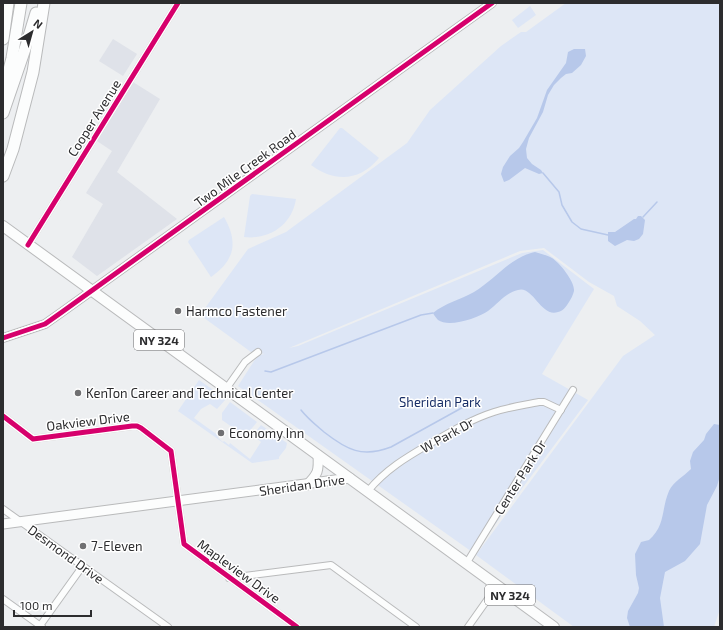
<svg xmlns="http://www.w3.org/2000/svg" width="723" height="630" viewBox="0 0 723 630" font-family="'Exo 2',sans-serif">
  <rect width="100%" height="100%" fill="#edeff1"/>
  <g fill="#dfe2e9">
    <path d="M113,39l24,15 -14,22 -24,-15z"/>
    <path d="M133,82l27,17 -43,73 60,47 -80,57 -25,-19 31,-53 -17,-11 26,-42 -15,-10z"/>
  </g>
  <g fill="#dde6f6">
    <path d="M566,3h154v606l-6,18h-140l-98,-72 147,-199 32,-21 -15,-14 -23,-15 -3,-10 -25,-14 -45,-34 -24,3 -231,97 9,-2 224,-93 21,-3 51,39 -52,85 46,26 -100,134 -13,20 -237,-168 16,-25 5,-6 6,-1 -14,-2 -51,-37 48,-66 38,-17 121,-89 23,-33 71,-64 20,-14h5z"/>
    <path d="M530,6l6,9 -18,13 -6,-8z"/>
    <path d="M340,128h2l37,30c-20,24 -45,24 -68,7z"/>
    <path d="M252,194l44,5c-4,26 -27,41 -52,38l6,-41z"/>
    <path d="M224,217c15,26 10,44 -13,60l-23,-35 1,-2z"/>
    <path d="M199,380l27,19 -9,10 -7,-5 -9,5 -7,9 25,18 -1,2 5,4 1,-1 5,4 1,-2 20,16 11,-17 -8,-7 8,-10 26,18 -1,5 -7,9v2l-27,4 -74,-52z"/>
    <path d="M230,402l27,20 -9,11 -6,1 -20,-14v-7z"/>
  </g>
  <g fill="#b7c8ea">
    <path d="M574,49h11l1,7 -5,9 -9,8 -6,1 -5,4 -7,7 -6,10 -5,17 -14,26 -3,11 1,9 5,6 9,6 2,3 -4,1 -14,-6 -16,12 -5,2 -3,-8 2,-7 7,-11 9,-8 4,-6 14,-24 10,-28 19,-27 2,-11z"/>
    <path d="M638,216h3l4,4 -2,14 -4,5 -5,2 -7,-1 -12,6 -7,-5v-9h7l19,-13h2z"/>
    <path d="M535,252c6,2 12,3 17,6 8,5 23,24 22,33 -1,4 -3,8 -5,11 -3,5 -6,9 -11,10 -17,6 -25,-27 -40,-22 -13,3 -20,14 -30,21 -10,7 -39,17 -50,9 -2,-2 -4,-5 -5,-7 12,-10 27,-13 41,-21 21,-12 36,-35 61,-40z"/>
    <path d="M714,424l6,1v51l-3,10 -10,19 -7,39 -15,17 -20,11 -5,26 4,29h-34l-3,-9 1,-7 10,-18 1,-5 -3,-13 -1,-21 6,-12 8,-2c17,-15 12,-31 20,-49 4,-9 15,-15 22,-22l-1,-8 3,-9 11,-12 2,-6z"/>
  </g>
  <g fill="none" stroke-linecap="round" stroke-linejoin="round">
    <g stroke="#b7c8ea" stroke-width="1.5">
      <path d="M543,173l16,19 3,13 10,17 9,7 27,6"/>
      <path d="M643,217l14,-15"/>
      <path d="M265,371l6,1 150,-57 12,-2"/>
      <path d="M301,410c7,9 15,15 23,22 23,18 38,26 67,15l76,-42"/>
    </g>
    <g stroke="#b9babb" stroke-width="8">
      <g id="minor">
        <path d="M28,245l150,-242"/>
        <path d="M226,389l19,-27 13,-10"/>
        <path d="M3,416l30,23 99,-13h5l4,2 30,23 13,93 113,83"/>
        <path d="M368,491c18,-22 39,-34 63,-48 21,-12 41,-24 63,-31 15,-5 31,-7 45,-10h5l17,8"/>
        <path d="M3,509l165,118"/>
        <path d="M466,564l107,-174"/>
        <path d="M229,578l102,-13 85,62"/>
        <path d="M3,599l39,28"/>
        <path d="M39,627l43,-60"/>
        <path d="M468,627l29,-41"/>
      </g>
    </g>
    <g stroke="#b9babb" stroke-width="10">
      <path id="tertiary" d="M3,338l42,-14 17,-12 430,-309"/>
    </g>
    <g stroke="#b9babb" stroke-width="11">
      <g id="secondary">
        <path d="M307,485c11,-11 12,-14 11,-30"/>
        <path d="M3,524l347,-46"/>
      </g>
    </g>
    <g stroke="#b9babb" stroke-width="12">
      <path id="primary" d="M3,226l551,401"/>
    </g>
    <g stroke="#b9babb" stroke-width="13">
      <g id="motorway">
        <path d="M3,39l5,-36"/>
        <path d="M3,93l9,-35 9,-55"/>
        <path d="M3,113l23,-67 10,-33"/>
        <path d="M3,176l10,-27 20,-77 11,-69"/>
      </g>
    </g>
    <use href="#minor" stroke="#fcfdfd" stroke-width="6"/>
    <use href="#tertiary" stroke="#fcfdfd" stroke-width="8"/>
    <use href="#secondary" stroke="#fcfdfd" stroke-width="9"/>
    <use href="#primary" stroke="#fcfdfd" stroke-width="10"/>
    <use href="#motorway" stroke="#fcfdfd" stroke-width="11"/>
    <g stroke="#fff" stroke-width="8">
      <g id="cycleway">
        <path d="M28,245l150,-242"/>
        <path d="M3,338l42,-14 17,-12 430,-309"/>
        <path d="M3,416l30,23 99,-13h5l4,2 30,23 13,93 113,83"/>
      </g>
    </g>
    <use href="#cycleway" stroke="#d6006c" stroke-width="5"/>
  </g>
  <g fill="#707072" stroke="#fff" stroke-width="1.5">
    <circle cx="178" cy="311" r="4"/>
    <circle cx="78" cy="393" r="4"/>
    <circle cx="221" cy="433" r="4"/>
    <circle cx="83" cy="546" r="4"/>
  </g>
  <g text-anchor="middle" dominant-baseline="central" stroke-width="3" stroke-linejoin="round" paint-order="stroke">
    <g fill="#fff" stroke="#6b6b6d" stroke-width="1">
      <rect x="134" y="330" width="50" height="20" rx="3"/>
      <rect x="485" y="585" width="50" height="20" rx="3"/>
    </g>
    <g font-size="12" font-weight="bold" fill="#2c2c2e">
      <text x="159" y="340">NY 324</text>
      <text x="510" y="595">NY 324</text>
    </g>
    <g font-size="13" fill="#2c2c2e" stroke="#fff">
      <text transform="translate(94 118) rotate(-58)">Cooper Avenue</text>
      <text transform="translate(245 168) rotate(-36)">Two Mile Creek Road</text>
      <text transform="translate(88 421) rotate(-7)">Oakview Drive</text>
      <text transform="translate(447 435) rotate(-29)">W Park Dr</text>
      <text transform="translate(520 477) rotate(-58)">Center Park Dr</text>
      <text transform="translate(302 485) rotate(-8)">Sheridan Drive</text>
      <text transform="translate(66 554) rotate(36)">Desmond Drive</text>
      <text transform="translate(239 571) rotate(36)">Mapleview Drive</text>
    </g>
    <g font-size="13" fill="#2c2c2e" stroke="#fff" text-anchor="start">
      <text x="186" y="311">Harmco Fastener</text>
      <text x="86" y="393">KenTon Career and Technical Center</text>
      <text x="229" y="433">Economy Inn</text>
      <text x="91" y="546">7-Eleven</text>
    </g>
    <g font-size="13" fill="#182e66" stroke="#fff">
      <text x="440" y="402">Sheridan Park</text>
    </g>
  </g>
  <rect width="723" height="630" fill="none" stroke="#2c2c2e" stroke-width="8"/>
  <g transform="translate(32 32) rotate(37)" stroke="#ffffff" stroke-width="3" paint-order="stroke">
  <path d="M0-3L7 15L0 10L-7 15Z" fill="#2c2c2e"/>
  <text y="-6" font-size="11" font-weight="bold" text-anchor="middle" fill="#2c2c2e">N</text>
  </g>
  <path d="M14 610v6h77v-6" fill="none" stroke="#2c2c2e" stroke-width="2"/>
  <text x="20" y="610" font-size="12" fill="#2c2c2e" stroke="#ffffff" stroke-width="3" paint-order="stroke">100 m</text>
</svg>
